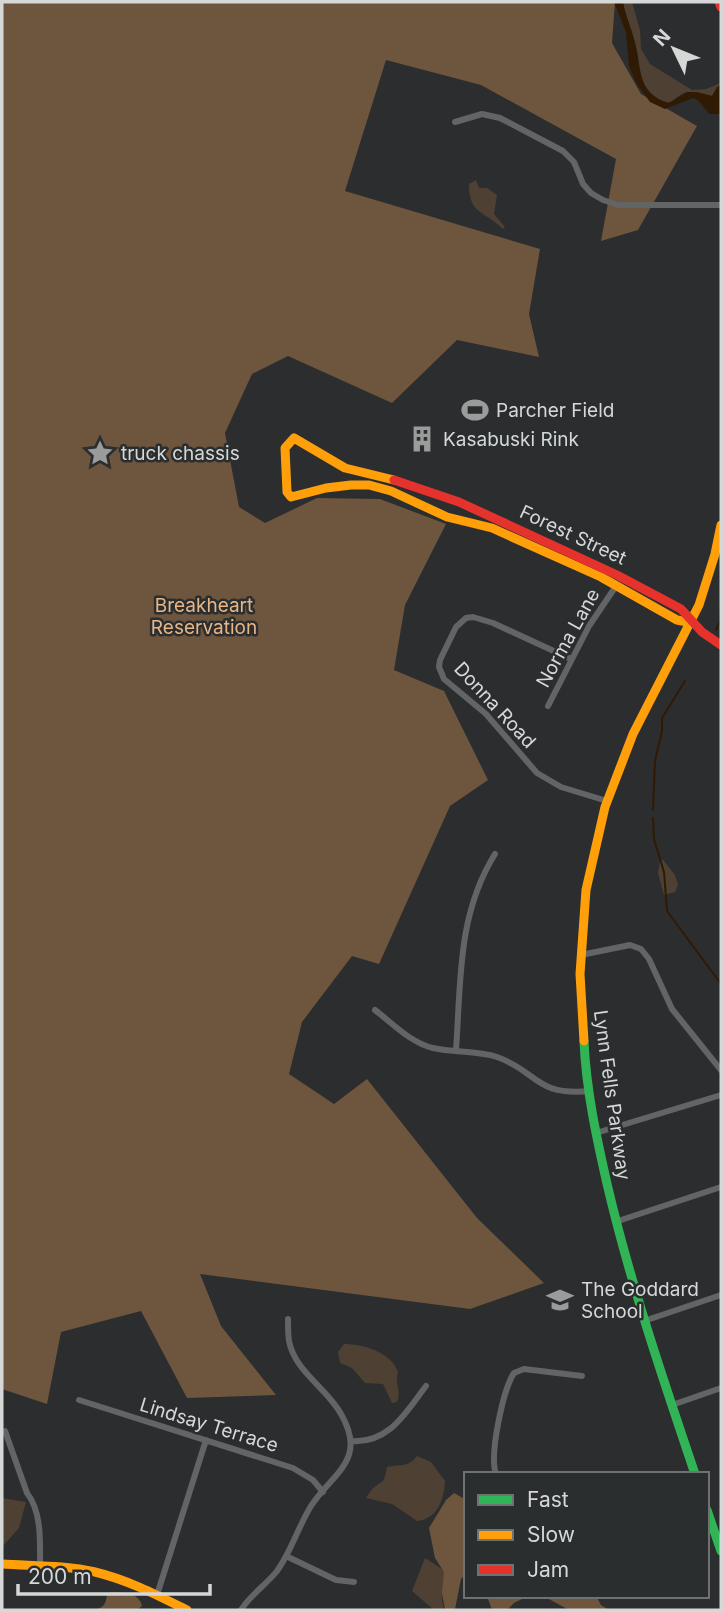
<svg xmlns="http://www.w3.org/2000/svg" width="723" height="1612" viewBox="0 0 723 1612" font-family="Inter,sans-serif">
  <rect width="100%" height="100%" fill="#2c2d2e"/>
  <g fill="#4e4033">
    <path d="M623,2h9l8,28 1,19 9,15 42,26 14,-1 15,-6 -9,13c-10,-1 -20,-7 -30,-2 -7,4 -9,8 -16,9 -29,-14 -24,-31 -30,-57 -4,-15 -11,-29 -13,-44z"/>
    <path d="M476,180l3,8h8l10,7 -3,19 11,13 -2,2c-19,-19 -34,-14 -34,-45z"/>
    <path d="M663,860l12,15 3,10 -3,7 -11,3 -6,-22 2,-12z"/>
    <path d="M344,1344c19,0 47,8 54,28 -4,10 4,20 -1,30l-5,1 -9,-19 -18,-1 -13,-15 -12,-5 -2,-11z"/>
    <path d="M417,1456l14,6 14,19c-1,18 -7,38 -28,40l-25,-17 -26,-6 6,-9 12,-9 3,-13c13,-3 21,1 30,-11z"/>
    <path d="M2,1498l24,4 -7,26 -17,19z"/>
    <path d="M425,1558l20,13 -3,29 2,10h-10l-22,-19z"/>
  </g>
  <g fill="#6e553e">
    <path d="M2,2h613l-3,41 29,51 56,32 -59,104 -37,11 15,-82 -135,-74 -95,-25 -41,131 195,58 -11,65 10,43 -82,-17 -65,63 -104,-47 -36,18 -27,59 14,74 26,16 52,-25 63,1 66,25 -41,81 -11,65 50,21 44,89 -38,26 -71,158 -27,-8 -50,66 -13,52 45,30 33,-25 110,139 67,65 -74,26 -270,-35 21,52 55,69 -89,3 -46,-87 -80,21 -14,72 -45,-15z"/>
    <path d="M454,1493l9,5 3,10v65l-5,6 -6,30 -10,1 -3,-17 2,-21 -9,-14 -6,-30 17,-28z"/>
    <path d="M111,1592c12,0 28,0 31,14l-5,4h-42c9,-3 11,-6 12,-16z"/>
    <path d="M487,1596h41l-14,7 -7,7h-15z"/>
    <path d="M530,1596h66l5,9 8,5h-40l-22,-12 -12,1z"/>
  </g>
  <path fill="#301a04" d="M614,2h9c2,12 8,25 11,37 8,27 1,55 35,64l18,-11h10l15,4 5,-9 4,-2v26l-2,3h-9c-7,-5 -8,-13 -17,-16l-28,11 -15,-7 -14,-19 -7,-17 -3,-34z"/>
  <g fill="none" stroke-linecap="round" stroke-linejoin="round">
    <g stroke="#301a04" stroke-width="2">
      <path d="M716,630l4,-9 1,-14"/>
      <path d="M653,810l2,-49 7,-30v-13l23,-37"/>
      <path d="M653,818l1,21 10,33 3,39 54,73"/>
    </g>
    <g stroke="#636465" stroke-width="6">
      <path d="M455,122l27,-8 18,4 63,33 11,11 9,22 8,9 12,7 15,5h103"/>
      <path d="M571,659l-78,-36 -20,-6 -7,1 -10,9 -16,33 -1,7 5,12 42,35 51,59 24,14 46,14"/>
      <path d="M548,706l41,-80 27,-40"/>
      <path d="M581,955l49,-10 11,4 8,10 23,50 49,61"/>
      <path d="M375,1010c17,13 36,33 58,38 21,5 43,2 64,9 42,15 37,39 93,34"/>
      <path d="M456,1050c5,-68 1,-135 39,-196"/>
      <path d="M596,1133l125,-38"/>
      <path d="M615,1222l106,-35"/>
      <path d="M644,1321l77,-26"/>
      <path d="M79,1400l214,68 20,12 10,12"/>
      <path d="M672,1405l49,-17"/>
      <path d="M5,1431l22,62c15,19 13,49 13,73"/>
      <path d="M351,1441c38,3 55,-29 75,-55"/>
      <path d="M496,1474c-7,-19 7,-84 18,-101l10,-4 58,7"/>
      <path d="M286,1556l50,24 18,2"/>
      <path d="M157,1595l49,-155"/>
      <path d="M241,1610c9,-15 25,-25 36,-39 14,-19 21,-44 34,-65 21,-33 57,-45 30,-92 -14,-26 -46,-42 -52,-73 -1,-7 -1,-15 -1,-22"/>
    </g>
    <g stroke="#30b455" stroke-width="9">
      <path d="M584,1041c2,49 13,99 24,147 23,97 55,191 87,286"/>
      <path d="M707,1510l14,41"/>
    </g>
    <g stroke="#ff9f0a" stroke-width="9">
      <path d="M394,480l-49,-12 -51,-30 -9,10 2,44 4,5 35,-9 25,-3h18l22,6 56,26 45,11 109,49 76,43 15,3"/>
      <path d="M584,1041l-4,-67 6,-84 19,-83 28,-73 66,-129 16,-51 6,-29"/>
      <path d="M2,1564c31,2 63,1 93,8 33,8 62,23 92,38"/>
    </g>
    <g stroke="#e5322d" stroke-width="9">
      <path d="M719,2l2,5"/>
      <path d="M394,480l65,22 158,73 64,34 21,23 19,13"/>
    </g>
  </g>
  <defs>
    <g id="stadium-bare" transform="scale(2.1)"><path d="M0-5a6.5 5 0 1 0 0 10a6.5 5 0 1 0 0-10ZM-3.5-1.8h7v3.6h-7Z" fill="#9a9c9c" stroke="#2b2e2f" stroke-width="2.5" paint-order="stroke"/></g>
    <g id="building-bare" transform="scale(2.1)"><path d="M-4-6H4V6H1V3H-1V6H-4ZM-2.5-4.3h1.7v1.8h-1.7ZM.8-4.3h1.7v1.8H.8ZM-2.5-1h1.7V.8h-1.7ZM.8-1h1.7V.8H.8Z" fill="#9a9c9c" stroke="#2b2e2f" stroke-width="2.5" paint-order="stroke"/></g>
    <g id="sight-bare" transform="scale(2.1)"><path d="M0-6L1.8-2.2L6-1.7L2.9 1.2L3.7 5.4L0 3.3L-3.7 5.4L-2.9 1.2L-6-1.7L-1.8-2.2Z" fill="#9a9c9c" stroke="#2b2e2f" stroke-width="2.5" paint-order="stroke"/></g>
    <g id="school-bare" transform="scale(2.1)"><path d="M0-5L7-2L0 1L-7-2ZM-4 1L0 2.5L4 1V4Q0 6-4 4Z" fill="#9a9c9c" stroke="#2b2e2f" stroke-width="2.5" paint-order="stroke"/></g>
  </defs>
  <g fill-rule="evenodd">
    <use href="#stadium-bare" x="475" y="410"/>
    <use href="#building-bare" x="422" y="439"/>
    <use href="#sight-bare" x="100" y="453"/>
    <use href="#school-bare" x="560" y="1300"/>
  </g>
  <g text-anchor="middle" dominant-baseline="central" stroke-width="5" stroke-linejoin="round" paint-order="stroke">
    <g font-size="19" fill="#d6d8d8" stroke="#2b2e2f" text-anchor="start">
      <text x="496" y="410">Parcher Field</text>
      <text x="443" y="439">Kasabuski Rink</text>
      <text x="121" y="453">truck chassis</text>
      <text x="581" y="1289">The Goddard<tspan x="581" dy="22">School</tspan></text>
    </g>
    <g font-size="19" fill="#d6d8d8" stroke="#2b2e2f">
      <text transform="translate(573 535) rotate(25)">Forest Street</text>
      <text transform="translate(568 638) rotate(-61)">Norma Lane</text>
      <text transform="translate(495 705) rotate(47)">Donna Road</text>
      <text transform="translate(612 1095) rotate(82)">Lynn Fells Parkway</text>
      <text transform="translate(209 1425) rotate(17)">Lindsay Terrace</text>
    </g>
    <g font-size="19" fill="#e7b586" stroke="#2b2e2f">
      <text x="204" y="605">Breakheart<tspan x="204" dy="22">Reservation</tspan></text>
    </g>
  </g>
  <rect width="723" height="1612" fill="none" stroke="#d6d8d8" stroke-width="7"/>
  <rect x="464" y="1472" width="245" height="126" fill="#2b2e2f" stroke="#6f7273" stroke-width="2"/>
  <rect x="478" y="1495" width="35" height="10" fill="#30b455" stroke="#6f7273" stroke-width="2"/>
  <text x="527" y="1507" font-size="21" fill="#d6d8d8">Fast</text>
  <rect x="478" y="1530" width="35" height="10" fill="#ff9f0a" stroke="#6f7273" stroke-width="2"/>
  <text x="527" y="1542" font-size="21" fill="#d6d8d8">Slow</text>
  <rect x="478" y="1565" width="35" height="10" fill="#e5322d" stroke="#6f7273" stroke-width="2"/>
  <text x="527" y="1577" font-size="21" fill="#d6d8d8">Jam</text>
  <g transform="translate(674 49) rotate(313)" stroke="#2b2e2f" stroke-width="5" paint-order="stroke">
  <path d="M0-5L12 26L0 18L-12 26Z" fill="#d6d8d8"/>
  <text y="-10" font-size="19" font-weight="bold" text-anchor="middle" fill="#d6d8d8">N</text>
  </g>
  <path d="M18 1584v10h192v-10" fill="none" stroke="#d6d8d8" stroke-width="3.5"/>
  <text x="28" y="1584" font-size="21" fill="#d6d8d8" stroke="#2b2e2f" stroke-width="5" paint-order="stroke">200 m</text>
</svg>
